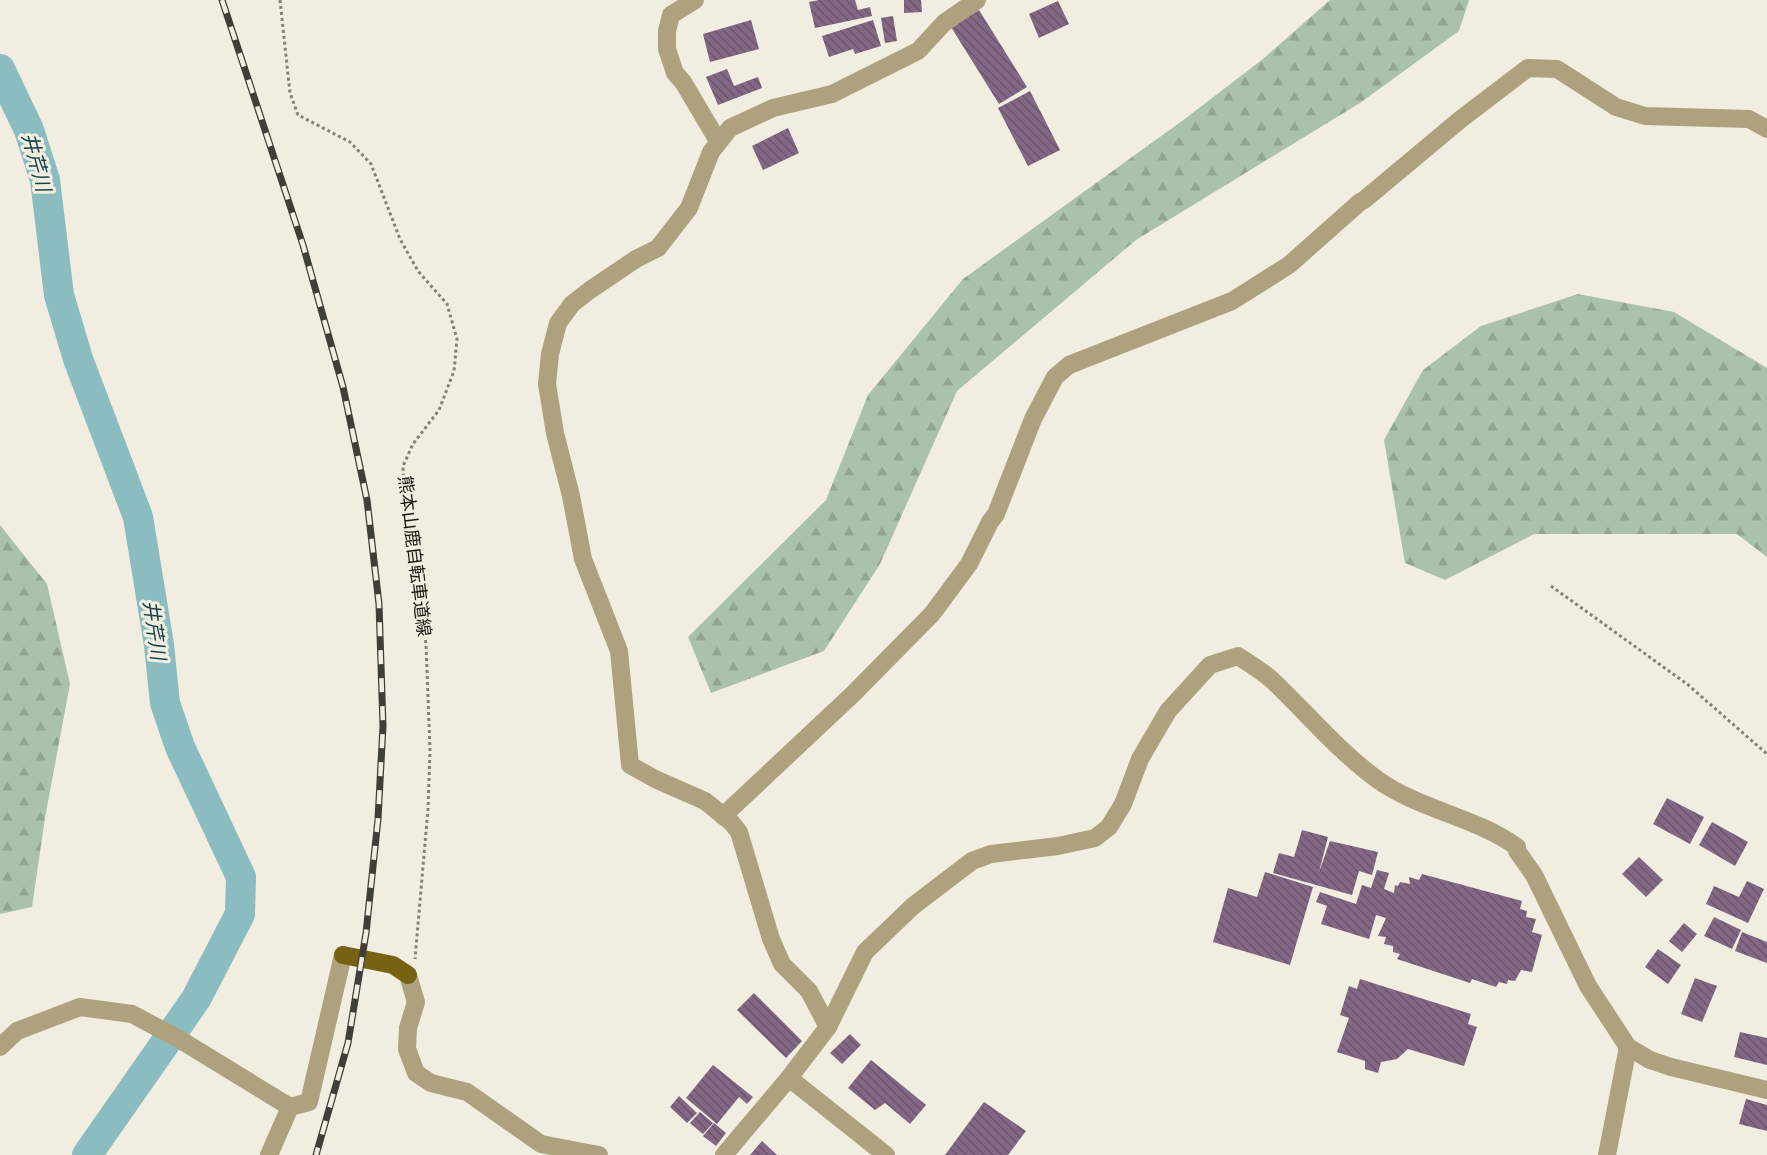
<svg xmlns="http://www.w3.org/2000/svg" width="1767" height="1155" viewBox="0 0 1767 1155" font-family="Merriweather,'Noto Sans JP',serif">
  <defs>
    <pattern id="forest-firs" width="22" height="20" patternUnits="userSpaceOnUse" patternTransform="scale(1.5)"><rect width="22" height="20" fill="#aac1ae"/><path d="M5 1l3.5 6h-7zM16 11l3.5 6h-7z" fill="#92a595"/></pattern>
    <pattern id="building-back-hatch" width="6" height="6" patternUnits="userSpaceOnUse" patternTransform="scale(1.5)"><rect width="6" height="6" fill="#826884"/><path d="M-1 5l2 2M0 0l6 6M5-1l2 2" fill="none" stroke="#6a556b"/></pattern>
  </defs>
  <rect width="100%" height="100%" fill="#f1ede1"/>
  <g fill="url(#forest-firs)">
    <path d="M1330,0h139l-10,31 -99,72 -224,137 -179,151 -77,173 -56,87 -113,42 -23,-56 138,-137 42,-105 95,-116 219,-158 81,-62z"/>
    <path d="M1578,294l96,18 93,56v189l-30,-23h-203l-89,46 -40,-17 -21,-123 39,-70 58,-44z"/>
    <path d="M0,525l47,59 23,100 -25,134 -13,89 -32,7z"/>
  </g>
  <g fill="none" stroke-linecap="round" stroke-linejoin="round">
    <path stroke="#8abcc0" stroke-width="30" d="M0,69l29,61 16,50 14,115 19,64 60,158 21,128 6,58 15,44 61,130 -1,37 -44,85 -109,156"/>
  </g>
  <g fill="url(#building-back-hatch)">
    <path d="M819,0h36l3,10 12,-3 2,9 -57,12 -6,-26z"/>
    <path d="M904,0h17l1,12 -18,1z"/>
    <path d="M1058,1l11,23 -30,14 -10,-24z"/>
    <path d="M979,10l48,77 -28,17 -48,-77z"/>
    <path d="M893,16l4,25 -12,2 -4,-25z"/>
    <path d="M751,20l8,29 -49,13 -7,-28z"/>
    <path d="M873,20l8,26 -26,8 -2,-5 -24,8 -7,-21z"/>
    <path d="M727,69l7,17 24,-9 4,11 -44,17 -12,-28z"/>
    <path d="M1030,91l30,59 -32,16 -30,-58z"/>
    <path d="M788,128l11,25 -36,17 -11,-24z"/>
    <path d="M1667,798l37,19 -14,27 -37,-20z"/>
    <path d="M1712,822l36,20 -13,24 -36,-21z"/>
    <path d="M1302,830l26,7 -9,35 11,-31 48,11 -6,23 -13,-4 -7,24 -79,-22 6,-20 15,4z"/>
    <path d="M1639,857l24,23 -17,17 -24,-23z"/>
    <path d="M1377,870l12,3 -5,16 10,4 1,-8 3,1 2,-4 10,2 -1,-7 10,3 3,-6 100,27 -2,8 7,2 -1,6 10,2 -4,13 10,3 -10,37 -11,-2 -6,11 -7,-1 -1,4 -8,-2 -3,5 -24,-8 -2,4 -73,-24 3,-5 -7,-2v-6l-9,-2 2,-7 -8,-1 8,-18 -10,-3 -7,24 -48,-15 6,-18 -11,-4 4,-10 36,12 6,-19 9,3z"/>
    <path d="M1265,872l48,15 -23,78 -77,-23 15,-54 29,9z"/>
    <path d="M1747,881l17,8 -16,34 -42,-19 8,-18 25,11z"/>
    <path d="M1714,917l27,13 -9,19 -28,-13z"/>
    <path d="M1684,923l13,11 -15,18 -13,-11z"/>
    <path d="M1742,932l25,10v21l-32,-12z"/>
    <path d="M1658,949l23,16 -13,19 -23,-17z"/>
    <path d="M1695,978l22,8 -15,36 -21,-8z"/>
    <path d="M1360,979l111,35 -3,10 9,3 -13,39 -56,-17 -11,10 -16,3 -3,11 -13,-4v-8l-28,-9 12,-34 -9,-3 9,-29 8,3z"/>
    <path d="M754,993l48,48 -16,17 -49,-48z"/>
    <path d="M1740,1032l27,6v27l-33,-8z"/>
    <path d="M850,1034l11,11 -19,19 -12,-11z"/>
    <path d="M871,1060l55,45 -16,19 -25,-21 -10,7 -27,-22z"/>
    <path d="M713,1065l40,32 -6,7 -8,-7 -22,27 -31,-26z"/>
    <path d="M679,1096l18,17 -10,10 -17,-16z"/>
    <path d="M1746,1099l21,6v26l-28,-7z"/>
    <path d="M984,1102l42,29 -18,24h-63z"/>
    <path d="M700,1112l13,11 -10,11 -13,-11z"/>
    <path d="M714,1123l12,10 -10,13 -13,-10z"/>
    <path d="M762,1141l15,14h-27z"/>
  </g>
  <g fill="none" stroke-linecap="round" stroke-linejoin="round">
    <g stroke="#838078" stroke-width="3" stroke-dasharray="3 3" stroke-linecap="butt">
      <path d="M280,0l10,93 8,22 52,27 21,22 29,75 18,32 29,33 10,35 -3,32 -15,39 -26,34 -10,22 1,30 22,148 4,107 -2,58 -13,150"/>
      <path d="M1551,586l136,98 80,70"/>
    </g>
    <g stroke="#ada17e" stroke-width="18">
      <path d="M695,0l-24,15 -4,16v18l8,24 8,9 35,59"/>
      <path d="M723,816l129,-121 80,-81 37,-50 21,-42 6,-8 37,-95 22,-42 14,-12 163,-64 57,-36 71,-63 4,-2 97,-81 67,-51 29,1 59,38 29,9 104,3 18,10"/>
      <path d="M408,975l8,27 -8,26 -1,21 9,24 15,10 36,9 74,52 58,11"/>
      <path d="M828,1027l-19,-36 -27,-27 -11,-25 -32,-107 -8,-10 -26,-21 -50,-22 -25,-14 -11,-114 -36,-92 -12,-63 -16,-63 -8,-49 3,-30 8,-31 14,-19 18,-14 46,-31 22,-11 31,-40 22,-56 19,-24 43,-20 59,-14 86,-43 26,-28 33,-23"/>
      <path d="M0,1047l17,-16 63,-24 52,7 47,25 111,68"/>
      <path d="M789,1078l97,77"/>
      <path d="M269,1155l21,-48 19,-5 34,-147"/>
      <path d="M724,1155l65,-77 39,-51 37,-75 48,-46 59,-45 19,-7 67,-8 37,-8 14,-11 14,-23 17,-45 28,-48 42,-46 28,-9c11,7 24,15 34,24 35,33 66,71 106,100 42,30 98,37 139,67v4l17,24 54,111 40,61 22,13 21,7 96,23"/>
      <path d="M1607,1155l21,-108"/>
    </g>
    <path stroke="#776112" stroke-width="18" d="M343,955l50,10 15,10"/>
    <g stroke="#403e38" stroke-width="7">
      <path id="rail" d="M222,0l81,245 40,142 24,113 12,104 4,122 -5,93 -12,114 -18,110 -32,112"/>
    </g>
    <use href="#rail" stroke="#f1ede1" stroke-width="4.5" stroke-dasharray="14" stroke-linecap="butt"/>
  </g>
  <g text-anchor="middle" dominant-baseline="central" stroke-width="6" stroke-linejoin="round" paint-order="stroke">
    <g font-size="18" fill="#1b1915" stroke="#f1ede1">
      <text transform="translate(415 556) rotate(83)">熊本山鹿自転車道線</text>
    </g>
    <g font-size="20" font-style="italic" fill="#154347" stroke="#f1ede1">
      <text transform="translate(37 162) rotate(75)">井芹川</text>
      <text transform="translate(155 630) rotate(82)">井芹川</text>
    </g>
  </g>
</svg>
